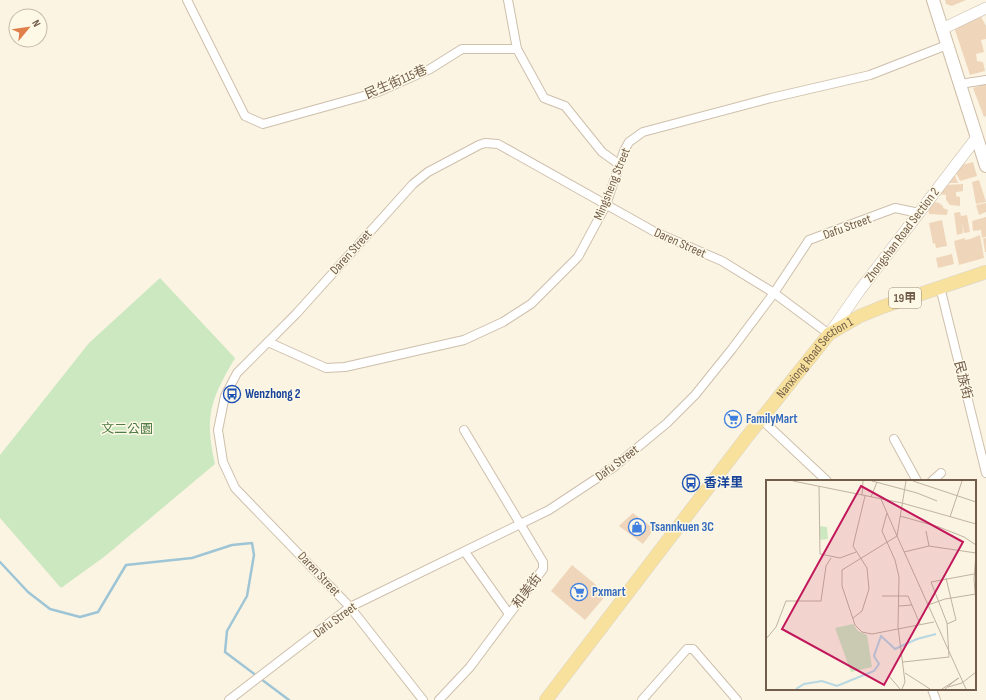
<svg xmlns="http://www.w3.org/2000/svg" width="986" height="700" viewBox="0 0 986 700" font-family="'Sofia Sans Condensed','Noto Sans TC',sans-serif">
  <rect width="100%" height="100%" fill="#fbf4e2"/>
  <path fill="#cce8c1" d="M160,278l75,80c-24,41 -31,58 -20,106l-111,93 -43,31 -61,-70v-63l89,-112z"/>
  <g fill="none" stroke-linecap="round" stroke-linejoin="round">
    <path stroke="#9ec5d5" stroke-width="2.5" d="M0,562l28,30 22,17 30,8 18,-5 28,-47 66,-7 40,-13 20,-2 2,12 -7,41 -20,35 -2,21 64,48"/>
  </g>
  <g fill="#efd6ba">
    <path d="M945,0h21l-14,6 -6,-2z"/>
    <path d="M980,15l6,11v13l-5,1 3,12 -8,2 1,7 6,1 2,9 -15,4 -15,-45 2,-4z"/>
    <path d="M986,84v32l-2,1 -11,-29z"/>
    <path d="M973,162l4,14 -17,5 -4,-8 6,-8z"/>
    <path d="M954,173l4,10h-11z"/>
    <path d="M979,180l7,22 -10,2 -4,-22z"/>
    <path d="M963,184v7l-7,1v4l4,1v9l-10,-1 -4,-5v-5l-9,-1 8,-9z"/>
    <path d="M931,201l8,2 4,3v2l5,2 -1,5 -18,-1 -1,-6z"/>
    <path d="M986,203v9l-7,3 -3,-10z"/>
    <path d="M960,212l1,4 6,-1 3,17 -6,1 -2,-10 1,10 -6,2 -3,-22z"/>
    <path d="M986,217v20l-4,1 -1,-8 -8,1 -1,-10z"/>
    <path d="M942,220l5,26 -11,2 -1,-5 -2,1 -4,-21z"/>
    <path d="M980,235l4,23 -25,7 -5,-24 11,-3v2l5,-1z"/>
    <path d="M986,238v14h-1l-2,-13z"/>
    <path d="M952,254l2,10 -16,4 -2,-10z"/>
    <path d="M633,513l21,16 -11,15 -24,-18z"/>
    <path d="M572,565l35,29 -22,26 -34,-29z"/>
  </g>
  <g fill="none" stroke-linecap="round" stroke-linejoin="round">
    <g stroke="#cebfac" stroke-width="10">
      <g id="minor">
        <path d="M187,0l58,116 18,8 115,-32 52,-23 32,-20h55"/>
        <path d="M508,0l9,49 27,49 21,8 37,46 18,13"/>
        <path d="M960,84l26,-4"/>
        <path d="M940,287l46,186"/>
        <path d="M268,342l58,26 19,-1 119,-27 39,-18 28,-18 47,-47 28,-52 18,-54 5,-9 14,-10 128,-34 99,-23 77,-30"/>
        <path d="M761,419l66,62"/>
        <path d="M894,439l23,42"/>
        <path d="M932,481l9,-8"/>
        <path d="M465,552l44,62"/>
        <path d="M932,689l4,11"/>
        <path d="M229,700l121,-93 199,-97 65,-43 53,-44 28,-28 37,-46 42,-56 35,-53 86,-32 24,5"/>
        <path d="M423,700l-73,-93 -115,-119 -12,-26 -5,-32 7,-34 12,-23 59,-59 117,-130 15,-12 51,-27 6,-2 13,1 157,88 67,29 52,32 55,41"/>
        <path d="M439,700l31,-33 73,-98v-7l-79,-132"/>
        <path d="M642,700l45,-51h6l44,51"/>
      </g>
    </g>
    <g stroke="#cebfac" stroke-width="12">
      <g id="tertiary">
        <path d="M942,29l44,-21"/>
        <path d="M830,333l30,-43 117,-153"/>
      </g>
    </g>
    <g stroke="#cebda7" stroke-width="14">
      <path id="secondary" d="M933,0l53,166"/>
    </g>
    <g stroke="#dad5d0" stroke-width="14">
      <g id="primary">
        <path id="s1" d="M546,700l200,-262 83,-104 31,-18 22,-9 104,-35"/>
      </g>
    </g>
    <use href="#minor" stroke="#fff" stroke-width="8"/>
    <use href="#tertiary" stroke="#fff" stroke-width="11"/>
    <use href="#secondary" stroke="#fff" stroke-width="12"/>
    <use href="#primary" stroke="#f8e19c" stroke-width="13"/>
  </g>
  <defs>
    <g id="bus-ring" transform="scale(0.9)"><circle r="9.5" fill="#fef8e7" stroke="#1a4fb4" stroke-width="1.5"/><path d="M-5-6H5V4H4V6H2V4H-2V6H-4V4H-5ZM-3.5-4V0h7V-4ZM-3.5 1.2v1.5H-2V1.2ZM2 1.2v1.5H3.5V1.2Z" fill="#1a4fb4"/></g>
    <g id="supermarket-ring" transform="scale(0.9)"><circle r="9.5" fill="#fef8e7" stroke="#3f7fe0" stroke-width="1.5"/><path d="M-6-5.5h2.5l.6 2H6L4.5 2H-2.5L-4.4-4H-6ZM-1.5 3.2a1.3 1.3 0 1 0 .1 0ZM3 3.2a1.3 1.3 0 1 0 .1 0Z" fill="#3f7fe0"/></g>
    <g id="shop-ring" transform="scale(0.9)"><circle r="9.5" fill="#fef8e7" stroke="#3f7fe0" stroke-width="1.5"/><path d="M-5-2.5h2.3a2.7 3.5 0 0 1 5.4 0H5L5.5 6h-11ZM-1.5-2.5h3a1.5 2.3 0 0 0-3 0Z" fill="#3f7fe0"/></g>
  </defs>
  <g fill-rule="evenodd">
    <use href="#bus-ring" x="232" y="394"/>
    <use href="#supermarket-ring" x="733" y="419"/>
    <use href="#bus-ring" x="691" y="483"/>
    <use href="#shop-ring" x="637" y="527"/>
    <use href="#supermarket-ring" x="579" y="592"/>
  </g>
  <g text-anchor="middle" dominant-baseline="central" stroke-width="3" stroke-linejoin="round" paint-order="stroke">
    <rect fill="#fef8e7" stroke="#9b8c78" stroke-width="1" x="889" y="288" width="32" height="20" rx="3"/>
    <g font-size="12" font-weight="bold" fill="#715d49">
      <text x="905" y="298">19甲</text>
    </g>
    <g font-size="13" fill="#715d49" stroke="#fef8e7">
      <text transform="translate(396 82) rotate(-23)">民生街115巷</text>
      <text transform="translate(612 184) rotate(-68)">Mingsheng Street</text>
      <text transform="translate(847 227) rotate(-20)">Dafu Street</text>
      <text transform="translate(902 235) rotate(-53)">Zhongshan Road Section 2</text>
      <text transform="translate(680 243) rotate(24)">Daren Street</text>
      <text transform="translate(351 252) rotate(-48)">Daren Street</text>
      <text stroke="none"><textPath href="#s1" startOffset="436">Nanxiong Road Section 1</textPath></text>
      <text transform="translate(963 380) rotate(76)">民族街</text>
      <text transform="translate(617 463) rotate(-37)">Dafu Street</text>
      <text transform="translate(319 574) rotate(47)">Daren Street</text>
      <text transform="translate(527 591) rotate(-53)">和美街</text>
      <text transform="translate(335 620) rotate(-36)">Dafu Street</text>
    </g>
    <g font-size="13" font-weight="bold" fill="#164399" stroke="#fef8e7" text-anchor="start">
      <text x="245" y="394">Wenzhong 2</text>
      <text x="704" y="483">香洋里</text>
    </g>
    <g font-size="13" font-weight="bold" fill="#366cbe" stroke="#fef8e7" text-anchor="start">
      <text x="746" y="419">FamilyMart</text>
      <text x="650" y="527">Tsannkuen 3C</text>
      <text x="592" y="592">Pxmart</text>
    </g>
    <g font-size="13" fill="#4e7c44" stroke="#fef8e7">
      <text x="127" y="429">文二公園</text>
    </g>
  </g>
  <g transform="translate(766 480)">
    <rect width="210" height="210" fill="#fbf4e2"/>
    <path d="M53,46l8,1 1,12 -8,1zM87,144l5,7 9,4 5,32 -21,5 -16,-44z" fill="#cce8c1"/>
    <path fill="none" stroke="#b7d7e3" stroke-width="2" d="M30,209l8,-5 18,-3 15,5 37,-15 5,-7 -5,-8 7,-20 14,13 22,-10 19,-5"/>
    <path fill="none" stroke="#c0b3a0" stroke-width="1" d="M27,1l109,22M106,1l45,12 20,8M140,1l-9,55 69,153M147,1l63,21M53,6l1,68 20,4 16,-6M96,15l1,-14M105,17l6,-15M115,19l16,37 -55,34v16l13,39 7,7 10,2 62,-12M136,23l74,21M121,33l-5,18 13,29 4,17 -1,50 7,55 -3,7M134,36l39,11 25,10 12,8M184,37l12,-36M160,51l3,15M138,72l25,-6 47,7M210,74l-2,25 2,25M180,98l10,42 -9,4M116,116h26l12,28M162,125l17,-6 31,-5M133,126l13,-1M87,138l9,-7 7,-22 -2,-21 -14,-22 12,-50M0,159l10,-12 10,-26h35l5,-35 5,-8M137,182l46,-5 -2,-34 -16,-41 43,-8M139,193l25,16M123,196l11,13M182,207l14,-4 14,-11M176,209l17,-11M179,209l13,-11"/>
    <path fill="#c2185b" fill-opacity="0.15" stroke="#c2185b" stroke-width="2" d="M95,6l102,56 -79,143 -102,-56z"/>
    <rect width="210" height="210" fill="none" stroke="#715d49" stroke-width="2"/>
  </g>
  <g transform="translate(28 28) rotate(61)"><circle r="19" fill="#fef8e7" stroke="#c6baa8"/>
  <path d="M0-3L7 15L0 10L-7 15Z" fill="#e17f4b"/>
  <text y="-6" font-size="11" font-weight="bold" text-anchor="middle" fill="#715d49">N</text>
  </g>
</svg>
